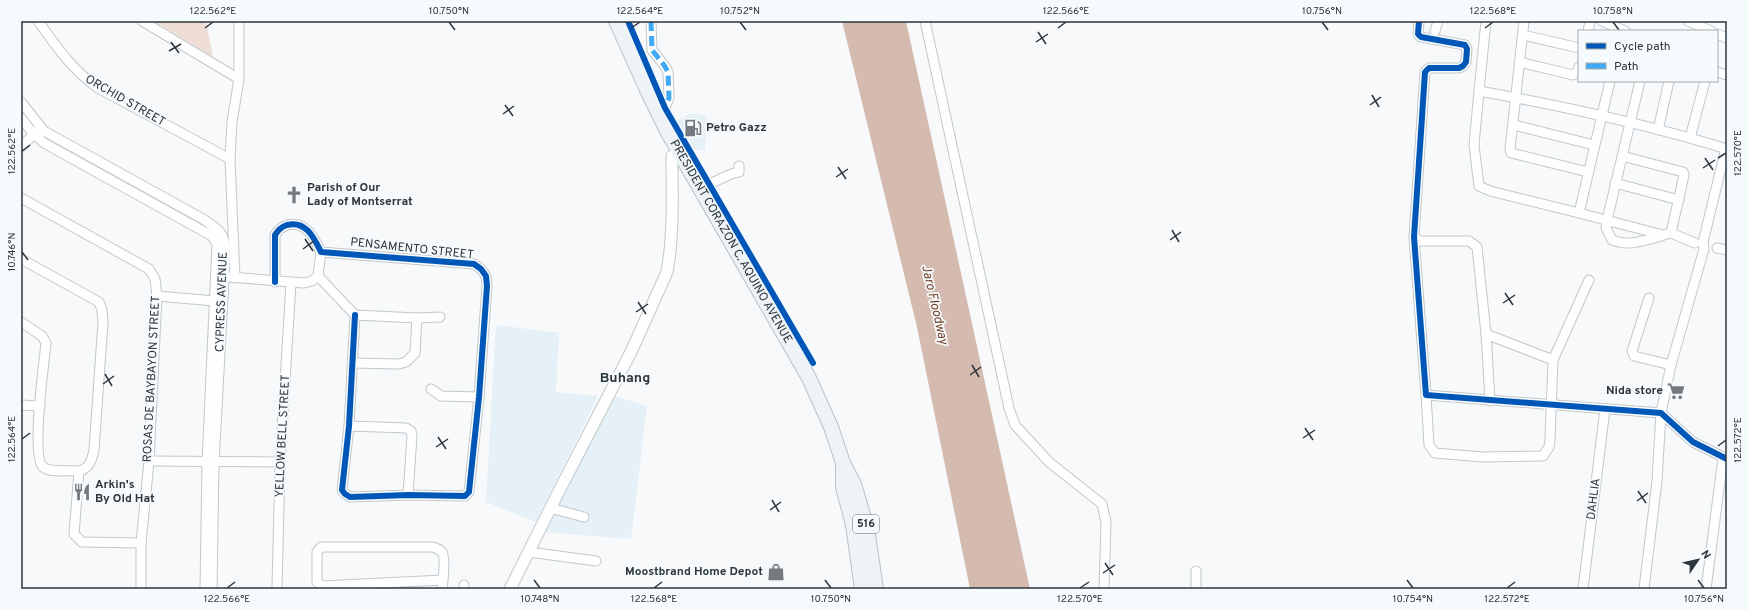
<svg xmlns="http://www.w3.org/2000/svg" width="1748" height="610" viewBox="0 0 1748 610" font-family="Overpass,sans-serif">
  <rect width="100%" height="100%" fill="#f7f9fb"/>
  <g fill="#e5f0f7">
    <path d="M689,114l17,1 -1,35h-11l-17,-29z"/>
    <path d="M496,325l63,8 -3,59 42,4 -62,126 -50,-20z"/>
    <path d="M612,395l35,11 -16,133 -88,-7z"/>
  </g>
  <path fill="#eeded6" d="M154,21h52l7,36z"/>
  <path fill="#d5bbaf" d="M842,21h64l124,568h-60l-53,-262z"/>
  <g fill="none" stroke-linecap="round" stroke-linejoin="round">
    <g stroke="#c2c8cb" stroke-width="11">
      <g id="minor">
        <path d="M38,21c18,25 34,49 60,67l132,71"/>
        <path d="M142,21l97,58"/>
        <path d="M651,21l1,29 12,15 4,7 1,26 -4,10"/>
        <path d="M925,21l84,387 6,17 34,37 53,42 4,18 -2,67"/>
        <path d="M1419,21l-1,13 3,3 44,8 2,4 -1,13 -3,4 -4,2h-30l-4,4 -11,165 12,158 235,18 32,29 34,17"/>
        <path d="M1524,21l-14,128 1,4 77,19"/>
        <path d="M1602,21l23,10"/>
        <path d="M1688,21l23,10"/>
        <path d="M1435,31l3,-10"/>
        <path d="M1588,31l2,-9"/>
        <path d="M1717,34l10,4"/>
        <path d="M1523,35l56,13"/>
        <path d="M1519,62l54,13 5,-4 1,-4"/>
        <path d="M1717,72l10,3"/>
        <path d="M1610,81l-31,132 84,22 8,-2 24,10"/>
        <path d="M1640,81l-33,139 -1,8 6,12c16,7 34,0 50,-4"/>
        <path d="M1479,91l7,-70"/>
        <path d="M21,102l23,29 159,88c22,15 22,15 22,42l-11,202 -2,126"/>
        <path d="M21,118l11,14 12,11 168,93 5,8 -10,219 -2,126"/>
        <path d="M1514,125l80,20"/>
        <path d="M1658,130l11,-49"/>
        <path d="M1690,138l15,-57"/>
        <path d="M21,147l17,-17"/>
        <path d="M1622,156l61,16 1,3 -13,58"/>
        <path d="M1615,183l64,17"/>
        <path d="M701,188l30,-14 8,-2v-6"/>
        <path d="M21,198l128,71 6,10 2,17 -8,165 -8,82v46"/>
        <path d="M1579,213l-89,-22 -11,-5 -5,-41 5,-54c84,15 167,33 248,58"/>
        <path d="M1414,237l6,4h49l8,6 9,87 67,26"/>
        <path d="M1717,248l10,2"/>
        <path d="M21,259l78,43 3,8 1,12 -9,128c-2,11 -6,21 -18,21 -9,-1 -26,2 -33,-4 -12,-11 1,-104 3,-124l-4,-7 -21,-14"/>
        <path d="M318,276l37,39 62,3 23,-1"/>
        <path d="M230,277l74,6 8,-2 6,-5 3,-24"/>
        <path d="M235,278l-5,-119 2,-37 7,-43v-58"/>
        <path d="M275,282v-47c3,-5 6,-8 12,-10 19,-5 27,13 34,27l153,12 7,5 5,7 1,10 -8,111 -10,95 -4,4 -57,-1 -58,2 -5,-3 -3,-4 7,-64 6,-111"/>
        <path d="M157,296l58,5 6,-1"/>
        <path d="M1649,298l-17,53 2,5 37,9"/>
        <path d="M1486,334l4,67"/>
        <path d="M352,363l47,1 7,-2 9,-9 2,-35"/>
        <path d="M431,389l10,7 38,1"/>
        <path d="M1426,395l3,50 6,8 48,4 60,-1 6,-9 1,-8 3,-79 36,-80"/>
        <path d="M21,405l19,1"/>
        <path d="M349,426l57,2 5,3 1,5 -4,59"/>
        <path d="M149,461l131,1"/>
        <path d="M79,471l-5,63 8,8 59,1"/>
        <path d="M550,508l34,9"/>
        <path d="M529,552l67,9"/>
        <path d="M464,585v4"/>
        <path d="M277,589l3,-125 11,-181"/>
        <path d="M442,589c1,-8 4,-31 0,-37 -2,-2 -6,-4 -9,-5h-112l-4,5v30l5,4 121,-6"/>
        <path d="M1196,589v-18"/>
        <path d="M1583,589l22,-180"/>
        <path d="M1644,589l13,-108 4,-68 10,-48 33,-116 -1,-7 23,-94"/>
        <path d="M1706,589l17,-131"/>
      </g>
    </g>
    <g stroke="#c2c8cb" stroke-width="13">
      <path id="tertiary" d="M510,589l50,-100 71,-137 36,-80c7,-38 5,-78 5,-116"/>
    </g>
    <g stroke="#b7c2c8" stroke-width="16">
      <g id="primary">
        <path id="s1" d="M616,21l32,71 19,39 142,247 22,49 12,36 11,21 13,44 9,61"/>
        <path d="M843,466v21l10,38 9,64"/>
      </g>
    </g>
    <use href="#minor" stroke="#fefefe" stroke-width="9"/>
    <use href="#tertiary" stroke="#fefefe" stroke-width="11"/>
    <use href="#primary" stroke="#edf3f7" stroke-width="14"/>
    <path stroke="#3fa9f5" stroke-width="5" stroke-dasharray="10 5" stroke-linecap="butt" d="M651,21l1,29 12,15 4,7 1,26 -4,10"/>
    <g stroke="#f5fafd" stroke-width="8">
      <g id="cycleway">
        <path d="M628,21l37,87 148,255"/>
        <path d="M1419,21l-1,13 3,3 44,8 2,4 -1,13 -3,4 -4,2h-30l-4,4 -11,165 12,158 235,18 32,29 34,17"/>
        <path d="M275,282v-47c3,-5 6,-8 12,-10 19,-5 27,13 34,27l153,12 7,5 5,7 1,10 -8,111 -10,95 -4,4 -57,-1 -58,2 -5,-3 -3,-4 7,-64 6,-111"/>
      </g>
    </g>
    <use href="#cycleway" stroke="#0057b8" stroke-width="6"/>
  </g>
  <path fill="none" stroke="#2d363c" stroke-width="1.5" d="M449,22l6,8M740,22l6,8M1322,22l6,8M1613,22l6,8M205,28l8,-6M631,28l9,-6M1058,28l8,-6M1485,28l8,-6M1038,32l8,12M171,42l8,11M1036,42l12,-8M169,51l12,-7M1372,95l7,12M505,105l8,11M1370,105l11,-8M503,114l11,-8M22,151l8,-6M1705,158l8,12M1718,158l8,-5M838,167l8,12M1703,168l12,-8M836,177l12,-8M1172,230l7,12M305,239l8,12M1170,240l11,-8M303,249l11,-8M22,252l6,8M1505,293l8,12M638,302l8,12M1503,303l12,-8M636,312l12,-8M972,365l7,12M105,374l7,12M970,375l11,-8M103,384l11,-8M1305,428l8,12M438,437l8,12M1303,438l12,-8M22,439l8,-6M1718,446l8,-6M436,447l12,-8M1638,491l8,12M772,500l7,12M1637,501l11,-8M770,510l11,-8M1105,563l8,12M1103,573l12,-8M534,580l6,8M825,580l6,8M1407,580l6,8M1698,580l6,8M227,588l8,-6M654,588l8,-6M1080,588l9,-6M1507,588l8,-6"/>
  <defs>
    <g id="fuel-bare" transform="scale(1.38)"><path d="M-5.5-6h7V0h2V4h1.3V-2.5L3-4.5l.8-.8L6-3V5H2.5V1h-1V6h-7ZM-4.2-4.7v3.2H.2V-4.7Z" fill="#747a7f" stroke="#f5fafd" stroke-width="2.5" paint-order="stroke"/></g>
    <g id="church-bare" transform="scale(1.38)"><path d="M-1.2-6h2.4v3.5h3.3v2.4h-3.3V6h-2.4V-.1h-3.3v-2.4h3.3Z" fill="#747a7f" stroke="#f5fafd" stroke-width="2.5" paint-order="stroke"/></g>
    <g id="supermarket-bare" transform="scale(1.38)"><path d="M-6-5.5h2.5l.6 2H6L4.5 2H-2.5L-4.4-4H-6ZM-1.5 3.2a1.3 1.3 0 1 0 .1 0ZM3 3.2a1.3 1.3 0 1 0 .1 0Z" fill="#747a7f" stroke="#f5fafd" stroke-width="2.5" paint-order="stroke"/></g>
    <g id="restaurant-bare" transform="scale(1.38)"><path d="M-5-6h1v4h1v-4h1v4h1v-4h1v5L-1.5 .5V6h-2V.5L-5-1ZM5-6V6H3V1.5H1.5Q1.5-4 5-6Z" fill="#747a7f" stroke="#f5fafd" stroke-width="2.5" paint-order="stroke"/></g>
    <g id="shop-bare" transform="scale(1.38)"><path d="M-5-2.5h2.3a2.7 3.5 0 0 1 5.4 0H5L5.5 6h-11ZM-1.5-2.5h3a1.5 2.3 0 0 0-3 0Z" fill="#747a7f" stroke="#f5fafd" stroke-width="2.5" paint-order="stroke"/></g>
  </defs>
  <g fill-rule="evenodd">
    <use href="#fuel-bare" x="693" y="128"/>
    <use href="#church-bare" x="294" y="195"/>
    <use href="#supermarket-bare" x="1676" y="391"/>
    <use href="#restaurant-bare" x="82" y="492"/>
    <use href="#shop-bare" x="776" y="572"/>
  </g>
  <g text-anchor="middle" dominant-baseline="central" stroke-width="3.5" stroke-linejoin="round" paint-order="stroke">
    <rect fill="#f5fafd" stroke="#697176" stroke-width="1" x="853" y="515" width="26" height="18" rx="3"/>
    <g font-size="11" font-weight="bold" fill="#2d363c">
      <text x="866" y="524">516</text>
    </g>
    <g font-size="12" fill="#2d363c" stroke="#f5fafd">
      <text transform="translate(125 101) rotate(30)">ORCHID STREET</text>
      <text stroke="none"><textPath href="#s1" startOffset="249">PRESIDENT CORAZON C. AQUINO AVENUE</textPath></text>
      <text transform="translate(412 249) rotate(6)">PENSAMENTO STREET</text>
      <text transform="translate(222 302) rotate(-88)">CYPRESS AVENUE</text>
      <text transform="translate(152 379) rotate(-87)">ROSAS DE BAYBAYON STREET</text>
      <text transform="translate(283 436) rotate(-87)">YELLOW BELL STREET</text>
      <text transform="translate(1594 499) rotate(-83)">DAHLIA</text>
    </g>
    <g font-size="12" font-weight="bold" fill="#2d363c" stroke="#f5fafd" text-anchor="start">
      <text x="706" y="128">Petro Gazz</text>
      <text x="307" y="188">Parish of Our<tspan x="307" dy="14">Lady of Montserrat</tspan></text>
      <text x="1663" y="391" text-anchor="end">Nida store</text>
      <text x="95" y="485">Arkin's<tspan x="95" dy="14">By Old Hat</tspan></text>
      <text x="763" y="572" text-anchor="end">Moostbrand Home Depot</text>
    </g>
    <g font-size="13" font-style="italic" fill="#764227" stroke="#f5fafd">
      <text transform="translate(934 305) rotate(77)">Jaro Floodway</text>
    </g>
    <g font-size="14" font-weight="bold" fill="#2d363c" stroke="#f5fafd">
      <text x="625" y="378">Buhang</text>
    </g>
  </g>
  <rect width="1748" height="610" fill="none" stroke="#f5fafd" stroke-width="44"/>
  <rect x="1578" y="30" width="140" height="52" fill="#f5fafd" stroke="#a5acb0"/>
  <rect x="1586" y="43" width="20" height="6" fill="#0057b8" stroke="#a5acb0"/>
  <text x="1614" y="50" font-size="12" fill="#2d363c">Cycle path</text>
  <rect x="1586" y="63" width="20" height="6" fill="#3fa9f5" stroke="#a5acb0"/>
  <text x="1614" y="70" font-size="12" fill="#2d363c">Path</text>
  <g transform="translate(1698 560) rotate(56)" stroke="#f5fafd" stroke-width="3" paint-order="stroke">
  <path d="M0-3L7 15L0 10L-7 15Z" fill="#2d363c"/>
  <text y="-6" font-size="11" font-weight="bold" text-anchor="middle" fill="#2d363c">N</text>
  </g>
  <rect x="22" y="22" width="1704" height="566" fill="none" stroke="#2d363c" stroke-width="1.5"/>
  <g font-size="10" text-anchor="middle" fill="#2d363c">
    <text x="213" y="14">122.562°E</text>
    <text x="449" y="14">10.750°N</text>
    <text x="640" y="14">122.564°E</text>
    <text x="740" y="14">10.752°N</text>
    <text x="1066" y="14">122.566°E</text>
    <text x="1322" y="14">10.756°N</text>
    <text x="1493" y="14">122.568°E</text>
    <text x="1613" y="14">10.758°N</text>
    <text transform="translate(11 151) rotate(-90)" y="4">122.562°E</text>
    <text transform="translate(1737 153) rotate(-90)" y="4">122.570°E</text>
    <text transform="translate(11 252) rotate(-90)" y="4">10.746°N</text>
    <text transform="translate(11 439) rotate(-90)" y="4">122.564°E</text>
    <text transform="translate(1737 440) rotate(-90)" y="4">122.572°E</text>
    <text x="227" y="602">122.566°E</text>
    <text x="540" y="602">10.748°N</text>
    <text x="654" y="602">122.568°E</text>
    <text x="831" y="602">10.750°N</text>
    <text x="1080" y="602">122.570°E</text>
    <text x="1413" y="602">10.754°N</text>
    <text x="1507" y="602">122.572°E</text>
    <text x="1704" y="602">10.756°N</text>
  </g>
</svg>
